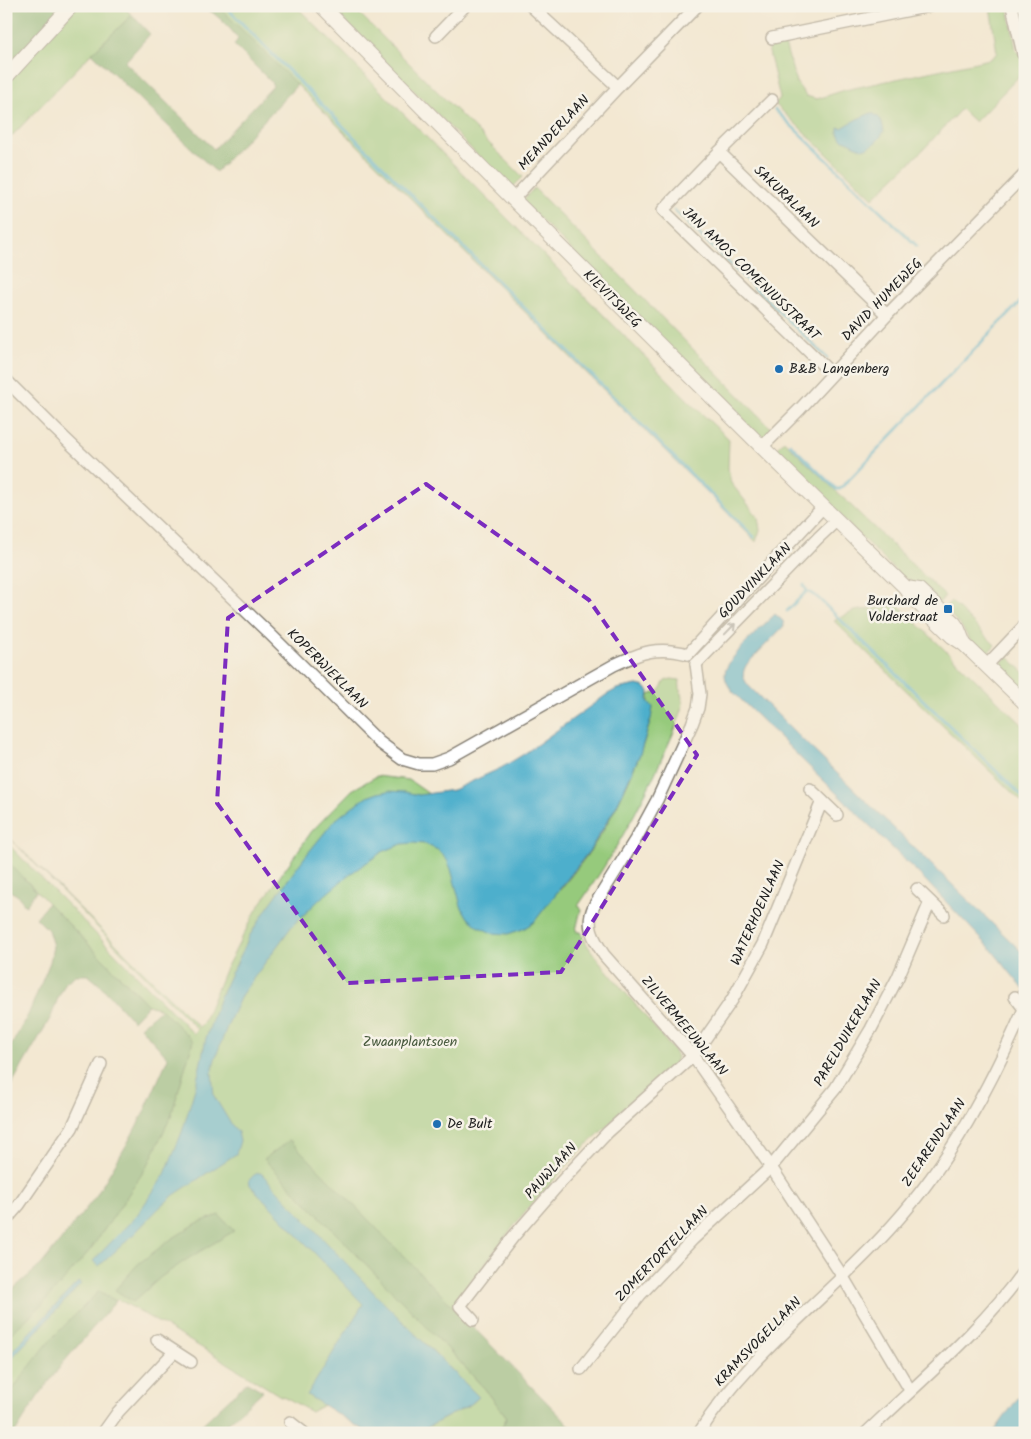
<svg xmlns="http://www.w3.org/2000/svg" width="1031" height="1439" viewBox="0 0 1031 1439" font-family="Kalam,sans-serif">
  <rect width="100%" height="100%" fill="#f7f3e8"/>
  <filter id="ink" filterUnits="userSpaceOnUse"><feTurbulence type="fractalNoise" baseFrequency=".02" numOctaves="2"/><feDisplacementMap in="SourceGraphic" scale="10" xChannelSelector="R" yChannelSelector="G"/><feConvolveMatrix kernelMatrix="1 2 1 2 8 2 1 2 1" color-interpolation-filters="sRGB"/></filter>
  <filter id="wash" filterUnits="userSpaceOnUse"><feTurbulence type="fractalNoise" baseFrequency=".0096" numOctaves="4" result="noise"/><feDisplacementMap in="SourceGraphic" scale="20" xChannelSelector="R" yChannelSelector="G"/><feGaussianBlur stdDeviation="1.12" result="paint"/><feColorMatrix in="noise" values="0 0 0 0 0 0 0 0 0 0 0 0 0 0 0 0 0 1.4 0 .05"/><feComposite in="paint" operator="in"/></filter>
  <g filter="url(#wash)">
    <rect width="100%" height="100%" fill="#f3e8d2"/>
    <g fill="#96ca7b" stroke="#59734c">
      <path d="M77,6h46l9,9 -40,38 -86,89v-59z"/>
      <path d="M218,6h78l404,406 29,27 -1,29 3,15 27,34 2,13 -4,12 -46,-47 -269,-266z"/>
      <path d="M330,6h22l171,171 -12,12z"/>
      <path d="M990,6h18l8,44 9,12v8l-50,52 -14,-13 -40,43 -48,46 -98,-94 5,-6 -12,-50 17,-4 11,38 10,14 11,3 28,-9 145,-31 7,-6z"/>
      <path d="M534,188l239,242 -10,10 -241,-239z"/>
      <path d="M784,441l161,155 -6,7 -17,-16 -22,-12 -126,-124z"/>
      <path d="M951,601l44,44 -11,12 -9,-9 -14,-22 -17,-18z"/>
      <path d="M898,605l127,122v78l-191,-184 20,-10z"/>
      <path d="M1007,656l18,17v24l-29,-28z"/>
      <path d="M671,679l9,1c-2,10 5,20 2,30 -5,16 -12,31 -19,46 -23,52 -52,103 -85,150l3,3 -5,21 1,2h4l5,11 9,13 79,95 3,6 -2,6 -97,90 -54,60 -48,62 -23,32 -1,-1 -20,26 53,57 22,28 -8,16h-82l54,-29 8,-7 -54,-54 -9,11 -105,58 -22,-13h-3l1,-1 -4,-2 -1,1 -61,-38 -103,-60 -112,121v-102l69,-68 110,-205 -24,-36 -13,-4 -142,-145v-18l188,192 3,-5 -191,-195 193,193 4,-4 22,-53 32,-61 55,-78 40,-41 25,-14 32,4 123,86 28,24c10,-13 21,-26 30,-39 25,-36 49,-88 60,-129 2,-9 -2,-18 -1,-27l10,-4 6,-10z"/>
    </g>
    <g fill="#78ae6b" stroke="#4a6544">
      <path d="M6,6h58l-58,62z"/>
      <path d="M194,6h24l79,79 -81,87 -124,-119 40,-38 18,19 -25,28 89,87 59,-63 -2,-4 -37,-37 4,-6c-4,-7 -21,-24 -28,-28 -5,-2 -11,-1 -16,-5z"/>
      <path d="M6,860l30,31 -10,15 -9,-11 -11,-6z"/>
      <path d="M48,903l100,102 -15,16 -32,-35 -13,-11h-12l-10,7 -8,16 -7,19 -45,77v-39l22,-40 22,-53 3,-16 -5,-16 -12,-12z"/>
      <path d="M161,1009l32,32 -22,75 -22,47 -33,50 -26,37 -46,53 -38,35v-43l35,-30 55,-69 31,-52 17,-32 24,-54 -28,-31z"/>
      <path d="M290,1140l287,293h-78l8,-16 -22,-28 -37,-40 -184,-190z"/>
      <path d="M219,1215l15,16 -45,27 -28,19 -28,25 -18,-12 23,-26 32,-24 27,-17z"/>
      <path d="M99,1291l17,10 -53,62 -26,35 -22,35h-9v-34l18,-25 28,-36z"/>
      <path d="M247,1382l16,9 -46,42h-24z"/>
    </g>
    <g fill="#4dafcc" stroke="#346674">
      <path d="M871,113c10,3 11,9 13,18 -5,9 -11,16 -22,18l-13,-7 -8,-3 -3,-6v-6l4,1 15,-9z"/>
      <path d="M775,614l8,7 1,5 -37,38c-5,8 -5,13 1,21l58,58 219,212v36l-34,-42 -68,-71 -190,-186c-4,-5 -8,-11 -8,-18 -1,-13 39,-49 50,-60z"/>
      <path d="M637,685l8,2 4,4 -1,10 5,6 -2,12 -11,35 -23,51 -27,45 -56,72 -11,7 -15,5 -16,-1 -13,-6 -11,-9 -7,-12 -10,-37 -4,-9 -9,-10 -13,-6 -12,-1 -11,1 -20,8 -32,22 -31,26 -27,26 -50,68 -14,30 -13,35 -3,14 2,23 17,28 7,8 2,9 -4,13 -62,41 -16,14 -26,27 -33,30 -6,-5 44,-46 28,-41 17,-42 14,-47 10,-47 14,-41 11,-24 4,-6 15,-32 18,-28 36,-49 30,-37 19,-15 14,-9 11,-4 11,-2 16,1 14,3 34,-5 48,-22 23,-14 82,-59 11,-6z"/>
      <path d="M258,1173h3l117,124 101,100 -8,7 -54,29h-49l-61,-38 56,-91 -113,-119 -1,-5 5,-5z"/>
      <path d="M78,1282l3,2 -75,80v-7z"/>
      <path d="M1025,1388v45h-32z"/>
    </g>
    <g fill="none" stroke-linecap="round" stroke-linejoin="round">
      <g stroke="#4dafcc" stroke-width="3">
        <path d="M225,6l174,177 355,354"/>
        <path d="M662,6l2,2"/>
        <path d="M775,110l142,136"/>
        <path d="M674,210l153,148"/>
        <path d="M790,444l46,45h4l185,-192"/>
        <path d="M804,585l3,6 10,6 208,202"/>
        <path d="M787,611l20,-20"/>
      </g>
    </g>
  </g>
  <g filter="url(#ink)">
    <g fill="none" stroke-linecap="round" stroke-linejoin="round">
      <g stroke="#888277" stroke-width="14">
        <g id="minor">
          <path d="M531,6l87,81"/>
          <path d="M1012,6l11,48 2,2"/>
          <path d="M436,36l29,-30"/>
          <path d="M772,38l158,-32"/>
          <path d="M772,100l-53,52 168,163"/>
          <path d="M719,152l-56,58 169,164"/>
          <path d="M513,199l105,-112 79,-81"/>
          <path d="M6,380l48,48 217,207 108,107 23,17 17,5h13l17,-6 165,-93c28,-13 43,-19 74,-11"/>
          <path d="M762,447l38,-38 87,-94 138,-141"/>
          <path d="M688,654l135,-147"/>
          <path d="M696,664l4,30 -2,14 -6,16 -35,76 -20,37 -43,69c-9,19 -1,32 10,49l89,101 78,111 72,110 67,113"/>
          <path d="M696,664l122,-126 19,-18"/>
          <path d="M986,666l39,-41"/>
          <path d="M810,789l27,26"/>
          <path d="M917,889l27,26"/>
          <path d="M1015,997l10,13"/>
          <path d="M6,1220l13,-15 53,-77 29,-64"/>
          <path d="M473,1320l-13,-14 53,-69 47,-54 48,-51 85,-76 39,-56 31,-56 59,-143"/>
          <path d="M157,1340l34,22"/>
          <path d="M581,1369l59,-74 53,-56 78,-72 64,-78 36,-60 27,-52 32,-75"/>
          <path d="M290,1422l14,11"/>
          <path d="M103,1433l15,-21 56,-60"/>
          <path d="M699,1433c50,-80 132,-138 194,-208 57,-63 97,-138 131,-216"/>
          <path d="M866,1433c55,-53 115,-102 159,-164"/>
        </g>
      </g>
      <g stroke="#888277" stroke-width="16">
        <g id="tertiary">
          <path d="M322,6l191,193 249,248 144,141 6,9 40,39 12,8 61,59"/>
          <path d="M6,77l65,-71"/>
          <path d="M906,588l13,2 35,33 4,6 6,15"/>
        </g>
      </g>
      <use href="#minor" stroke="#fff" stroke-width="11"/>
      <use href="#tertiary" stroke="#fff" stroke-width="14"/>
    </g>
    <defs><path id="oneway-shaft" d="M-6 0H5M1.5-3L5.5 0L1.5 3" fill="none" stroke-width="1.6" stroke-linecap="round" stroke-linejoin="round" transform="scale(1.25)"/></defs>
    <use stroke="#999" href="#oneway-shaft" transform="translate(730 629) rotate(-46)"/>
  </g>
  <path d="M0 0H1031V1439H0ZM426,484l163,116 108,155 -136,217 -214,11 -130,-180 11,-185z" fill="#f3e8d2" fill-opacity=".55" fill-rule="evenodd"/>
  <path fill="none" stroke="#7b2cbf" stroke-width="4" stroke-dasharray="10 6" stroke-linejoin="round" d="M426,484l163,116 108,155 -136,217 -214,11 -130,-180 11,-185z"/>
  <g fill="#1f6fb2" stroke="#f7f3e8" stroke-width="2">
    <circle cx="779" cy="369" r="5"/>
    <rect x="943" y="604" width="10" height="10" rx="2.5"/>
    <circle cx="437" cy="1124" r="5"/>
  </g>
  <g text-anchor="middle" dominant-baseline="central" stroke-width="5" stroke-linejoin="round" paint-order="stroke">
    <g font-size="14" fill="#1c1c1c" stroke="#f7f3e8">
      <text transform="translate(554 133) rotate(-47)">MEANDERLAAN</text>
      <text transform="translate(786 197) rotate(44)">SAKURALAAN</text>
      <text transform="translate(751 274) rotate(44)">JAN AMOS COMENIUSSTRAAT</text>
      <text transform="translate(612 299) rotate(45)">KIEVITSWEG</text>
      <text transform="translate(882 300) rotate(-46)">DAVID HUMEWEG</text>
      <text transform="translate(755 581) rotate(-46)">GOUDVINKLAAN</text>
      <text transform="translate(327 669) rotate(45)">KOPERWIEKLAAN</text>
      <text transform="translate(758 913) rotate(-66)">WATERHOENLAAN</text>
      <text transform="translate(684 1026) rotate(50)">ZILVERMEEUWLAAN</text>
      <text transform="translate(848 1033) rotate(-60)">PARELDUIKERLAAN</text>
      <text transform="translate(934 1143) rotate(-56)">ZEEARENDLAAN</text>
      <text transform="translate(551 1171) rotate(-48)">PAUWLAAN</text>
      <text transform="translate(662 1254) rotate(-46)">ZOMERTORTELLAAN</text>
      <text transform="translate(758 1342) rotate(-46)">KRAMSVOGELLAAN</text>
    </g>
    <g font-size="14" fill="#1c1c1c" stroke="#f7f3e8" text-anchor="start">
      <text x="789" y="369">B&amp;B Langenberg</text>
      <text x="938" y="601" text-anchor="end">Burchard de<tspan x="938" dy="16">Volderstraat</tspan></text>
      <text x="447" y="1124">De Bult</text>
    </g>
    <g font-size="14" fill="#47593d" stroke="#f7f3e8">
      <text x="410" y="1042">Zwaanplantsoen</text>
    </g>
  </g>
  <rect width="1031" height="1439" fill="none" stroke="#f7f3e8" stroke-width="25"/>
</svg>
